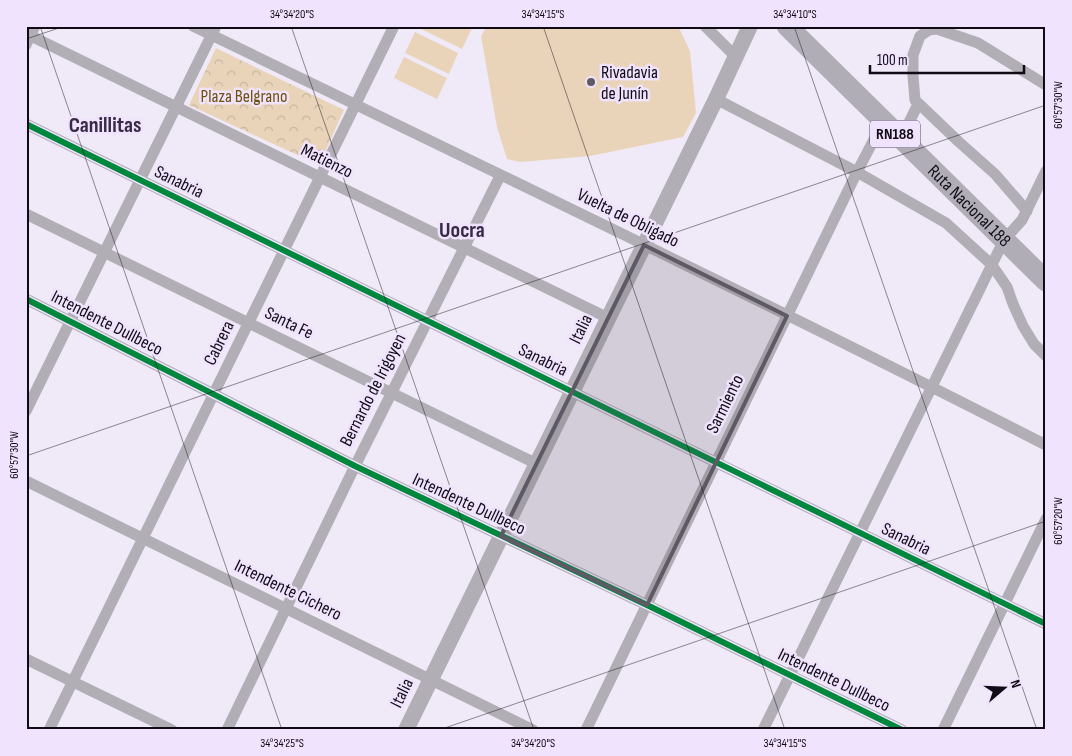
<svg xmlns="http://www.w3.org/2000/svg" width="1072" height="756" viewBox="0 0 1072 756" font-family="'Sofia Sans Condensed',sans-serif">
  <defs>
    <pattern id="park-crowns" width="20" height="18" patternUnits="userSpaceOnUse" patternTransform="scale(1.25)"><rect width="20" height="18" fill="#e9d4b9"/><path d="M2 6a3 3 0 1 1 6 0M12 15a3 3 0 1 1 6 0" fill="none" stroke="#c7b59e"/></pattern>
  </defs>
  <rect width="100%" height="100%" fill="#f0e9f7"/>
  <path fill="url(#park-crowns)" d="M216,48l128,62 -25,55 -130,-60z"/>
  <g fill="#e9d4b9">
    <path d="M420,26h49l3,2 -10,21 -43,-21z"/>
    <path d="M487,26h191l12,25 6,62 -13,24 -93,19 -70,6 -13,-3 -10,-32 -16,-91z"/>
    <path d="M415,32l43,21 -9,21 -44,-21z"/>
    <path d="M404,57l43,21 -10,21 -43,-21z"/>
  </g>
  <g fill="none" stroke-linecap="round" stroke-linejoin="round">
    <g stroke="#b2aeb6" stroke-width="11">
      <path d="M193,26c285,138 571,275 853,419"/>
      <path d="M705,26l31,31"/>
      <path d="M31,36l577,282"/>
      <path d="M26,45l9,-19"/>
      <path d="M716,99l141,73 89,51 46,42 15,22 6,17 10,22 11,18 12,12"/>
      <path d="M26,124l1020,500"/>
      <path d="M901,139l17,-35"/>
      <path d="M1027,211l-32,-37 -36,-32 -44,-42 -2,-24v-21l7,-19 9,-6 8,-1 41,14 68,42"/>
      <path d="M26,214l511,250"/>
      <path d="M26,299l329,167 292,139 255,125"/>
      <path d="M26,411l190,-385"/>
      <path d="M26,481l507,249"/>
      <path d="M26,659l146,71"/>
      <path d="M49,730l345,-704"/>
      <path d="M227,730l128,-264 145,-290"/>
      <path d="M586,730l271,-558 26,-50"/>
      <path d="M763,730l241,-490 18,-20 24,-49"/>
      <path d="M943,730l103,-211"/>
    </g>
    <path stroke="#b2aeb6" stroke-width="16" d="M406,730l310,-631 34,-73"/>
    <path stroke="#b1adb6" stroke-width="21" id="s1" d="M787,26l259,255"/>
    <g stroke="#f0e3fd" stroke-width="9">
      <g id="cycleway">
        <path d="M26,124l1020,500"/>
        <path d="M26,299l329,167 292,139 255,125"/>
      </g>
    </g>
    <use href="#cycleway" stroke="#00873e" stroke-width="6"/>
  </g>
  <path fill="#5e5964" fill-opacity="0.2" stroke="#5e5964" stroke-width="4" stroke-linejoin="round" d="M644,245l143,71 -140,289 -146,-69z"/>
  <path fill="none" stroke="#100b15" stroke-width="1" stroke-opacity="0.45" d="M40,26l242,704M291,26l243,704M543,26l242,704M794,26l243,704M26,39l39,-13M26,456l1020,-351M26,718l4,12M439,730l607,-209"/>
  <circle fill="#5e5964" stroke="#f0e3fd" stroke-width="2" cx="591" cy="82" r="5"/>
  <g text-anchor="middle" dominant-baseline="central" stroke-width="5" stroke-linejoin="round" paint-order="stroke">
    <rect fill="#f0e3fd" stroke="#534c5b" stroke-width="1" x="870" y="120.5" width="50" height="27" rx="4"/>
    <g font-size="16" font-weight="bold" fill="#100b15">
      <text x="895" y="134">RN188</text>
    </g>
    <g font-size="18" fill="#100b15" stroke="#f0e3fd" text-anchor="start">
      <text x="601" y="72">Rivadavia<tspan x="601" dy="21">de Junín</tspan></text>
    </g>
    <g font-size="18" fill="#6f510c" stroke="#f0e3fd">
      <text x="244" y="96">Plaza Belgrano</text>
    </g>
    <g font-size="18" fill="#100b15" stroke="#f0e3fd">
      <text transform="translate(327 161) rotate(26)">Matienzo</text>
      <text transform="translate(179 182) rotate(26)">Sanabria</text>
      <text stroke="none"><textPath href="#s1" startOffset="256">Ruta Nacional 188</textPath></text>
      <text transform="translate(628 218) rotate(26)">Vuelta de Obligado</text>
      <text transform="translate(107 323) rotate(27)">Intendente Dullbeco</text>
      <text transform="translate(289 323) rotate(26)">Santa Fe</text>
      <text transform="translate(581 329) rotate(-64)">Italia</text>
      <text transform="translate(219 343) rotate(-64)">Cabrera</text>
      <text transform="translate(543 360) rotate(26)">Sanabria</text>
      <text transform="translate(373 390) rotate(-63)">Bernardo de Irigoyen</text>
      <text transform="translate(725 404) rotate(-64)">Sarmiento</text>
      <text transform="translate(469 504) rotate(25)">Intendente Dullbeco</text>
      <text transform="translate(906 539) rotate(26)">Sanabria</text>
      <text transform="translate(288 590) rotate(26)">Intendente Cichero</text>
      <text transform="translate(834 680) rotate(26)">Intendente Dullbeco</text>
      <text transform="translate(402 693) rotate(-64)">Italia</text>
    </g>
    <g font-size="22" font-weight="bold" fill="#372a43" stroke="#f0e3fd">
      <text x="105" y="125">Canillitas</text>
      <text x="462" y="230">Uocra</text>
    </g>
  </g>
  <rect width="1072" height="756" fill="none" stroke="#f0e3fd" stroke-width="55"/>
  <g transform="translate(1004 688) rotate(71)" stroke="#f0e3fd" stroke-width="4" paint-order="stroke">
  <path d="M0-4L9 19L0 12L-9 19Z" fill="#100b15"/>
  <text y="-8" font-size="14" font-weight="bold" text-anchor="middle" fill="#100b15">N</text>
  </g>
  <path d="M870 65v8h154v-8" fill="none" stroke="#100b15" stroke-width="2.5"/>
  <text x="877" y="65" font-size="15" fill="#100b15" stroke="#f0e3fd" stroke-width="4" paint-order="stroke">100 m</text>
  <rect x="28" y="28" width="1016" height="700" fill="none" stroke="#100b15" stroke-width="2"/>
  <g font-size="12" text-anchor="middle" fill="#100b15">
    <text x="292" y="18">34°34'20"S</text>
    <text x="543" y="18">34°34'15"S</text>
    <text x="795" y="18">34°34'10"S</text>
    <text transform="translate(1058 105) rotate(-90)" y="4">60°57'30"W</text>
    <text transform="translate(14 455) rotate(-90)" y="4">60°57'30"W</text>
    <text transform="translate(1058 521) rotate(-90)" y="4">60°57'20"W</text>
    <text x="282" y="747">34°34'25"S</text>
    <text x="533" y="747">34°34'20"S</text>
    <text x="785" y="747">34°34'15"S</text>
  </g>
</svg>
